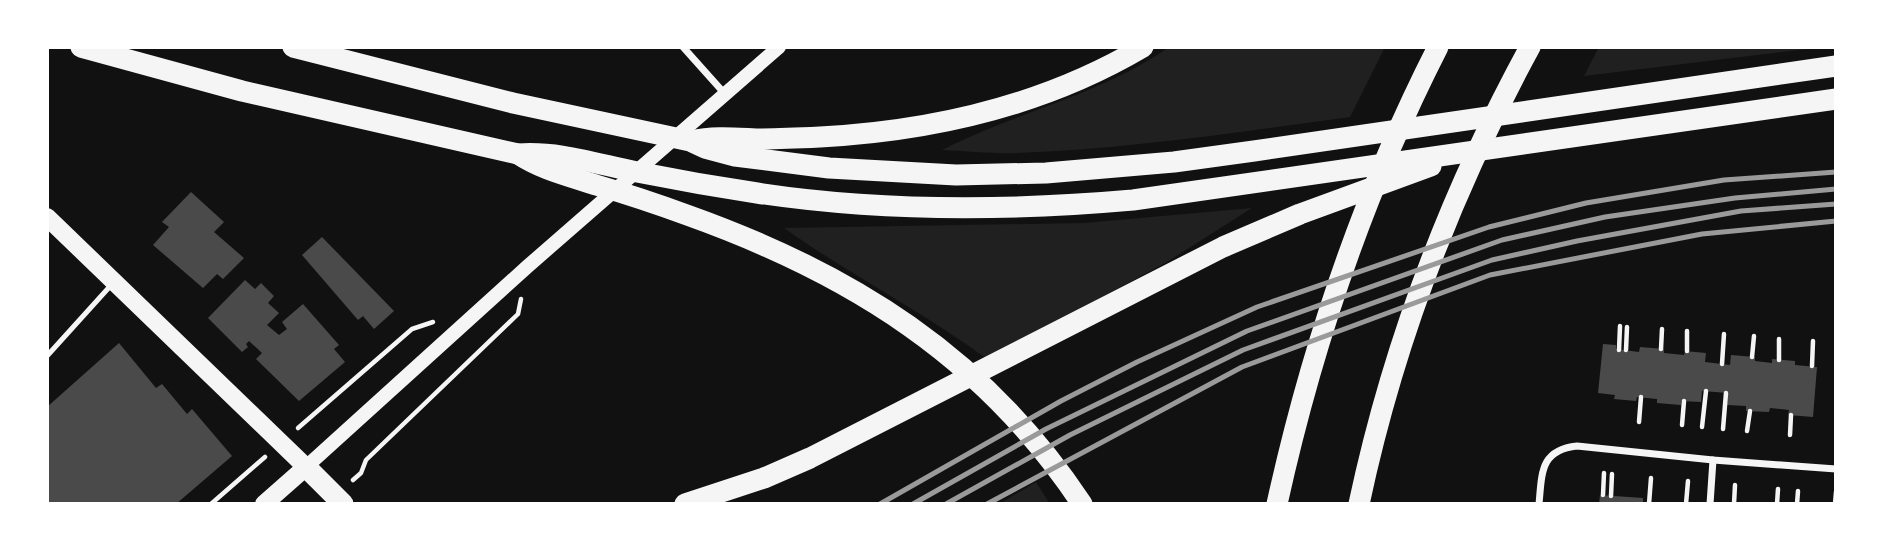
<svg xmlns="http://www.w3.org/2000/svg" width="1883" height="551" viewBox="0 0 1883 551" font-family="'DejaVu Sans',sans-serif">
  <rect width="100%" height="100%" fill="#111"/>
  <g fill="#202020">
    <path d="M1169,47h216l-35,70c-111,15 -222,32 -334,36 -24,1 -50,-2 -74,-3 73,-38 159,-55 227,-103z"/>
    <path d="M1599,47h225l-240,29z"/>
    <path d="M1252,208l-85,54 -180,97c-65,-48 -137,-84 -203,-131l300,-5z"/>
    <path d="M1036,482l14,22h-51z"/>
  </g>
  <g fill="#4a4a4a">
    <path d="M191,192l33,30 -10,10 30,26 -21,21 -6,-5 -14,14 -50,-43 16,-18 -7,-5z"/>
    <path d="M322,237l72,74 -20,18 -11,-13 -5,4 -56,-65z"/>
    <path d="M245,280l10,9 6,-6 13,13 -6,7 11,10 -12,12 12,10 8,-6 -5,-7 21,-18 36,41 -5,4 11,13 -46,39 -43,-42 6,-6 -13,-12 -3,3 2,3 -6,5 -34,-34z"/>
    <path d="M119,343l37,45 6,-4 25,30 5,-5 40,47 -56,48h-129v-97z"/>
    <path d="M1603,344l13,1v4l23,3 1,-5 24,2v4l20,2 1,-4 21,2 -1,9 25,3 1,-10 24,2v4l17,2v-4l23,2v4l22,2 -4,50 -25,-2 1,-5 -19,-2 -1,4 -23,-1v-5l-19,-1 1,-12 -26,-2 -1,11 -20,-1v4l-24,-2v-4l-20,-2 -1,4 -22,-2 1,-4 -17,-2z"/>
    <path d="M1600,495l43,3v6h-44z"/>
  </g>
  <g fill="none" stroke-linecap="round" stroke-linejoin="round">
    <g stroke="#f5f5f5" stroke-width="4.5">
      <path d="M1661,349l1,-20"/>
      <path d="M1619,350l1,-24"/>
      <path d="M1626,350l1,-23"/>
      <path d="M1687,351v-20"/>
      <path d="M1752,357l2,-21"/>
      <path d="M1779,360v-21"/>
      <path d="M1722,364l2,-30"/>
      <path d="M1812,366l1,-25"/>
      <path d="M1639,422l2,-25"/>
      <path d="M1682,425l2,-24"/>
      <path d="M1702,427l4,-36"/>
      <path d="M298,428l114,-99 21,-7"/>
      <path d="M1723,429l3,-36"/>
      <path d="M1747,431l3,-20"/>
      <path d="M1790,435l1,-20"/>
      <path d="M353,480l8,-7 5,-13 152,-146 3,-15"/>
      <path d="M1603,495l1,-22"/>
      <path d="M1611,496l1,-22"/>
      <path d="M211,504l54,-47"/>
      <path d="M1649,504l2,-26"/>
      <path d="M1686,504l2,-23"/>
      <path d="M1734,504l1,-19"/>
      <path d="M1777,504l1,-15"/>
      <path d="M1797,504l1,-13"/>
      <path d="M1835,504l1,-12"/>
    </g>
    <path stroke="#f5f5f5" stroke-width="5" d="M47,356l66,-73"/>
    <g stroke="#f5f5f5" stroke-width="7">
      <path d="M683,47l42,47"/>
      <path d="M1539,504c3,-31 1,-54 38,-58l136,14 123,9"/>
      <path d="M1710,504l3,-44"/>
    </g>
    <path stroke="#f5f5f5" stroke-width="14" d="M306,467l222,-201 251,-219"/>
    <path stroke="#f5f5f5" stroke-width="18" d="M47,217l259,250 -42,37"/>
    <g stroke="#f5f5f5" stroke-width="21">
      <path d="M81,47l161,44 276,63c41,-3 79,10 119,18 40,8 80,15 120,21 125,19 251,18 376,7l703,-101"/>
      <path d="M293,47l220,56 177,38 15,7 30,8 94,12 127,7 90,-2 128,-11 80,-11 582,-85"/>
      <path d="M692,141c21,-5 42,-3 64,-2 21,0 43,-1 64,-2 112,-6 225,-32 323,-90"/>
      <path d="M518,154c24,16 51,22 78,31 31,9 61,19 91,30 163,58 298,142 395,289"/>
      <path d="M306,467l37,37"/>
      <path d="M685,504l79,-26 46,-20 413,-211 77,-33 131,-48"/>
      <path d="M1277,504c35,-159 87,-312 161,-457"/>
      <path d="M1359,504c34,-160 93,-314 171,-457"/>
    </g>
    <g stroke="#9a9a9a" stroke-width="5">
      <path d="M880,504l181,-103 76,-39 120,-55 232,-80 97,-24 138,-23 112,-8"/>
      <path d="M913,504l133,-75 201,-98 255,-91 103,-23 130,-19 101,-9"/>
      <path d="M946,504l124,-69 173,-85 249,-90 85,-19 164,-30 95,-7"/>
      <path d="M987,504l255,-137 248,-92 212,-41 134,-13"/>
    </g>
  </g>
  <rect width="1883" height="551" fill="none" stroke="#ffffff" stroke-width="98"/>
</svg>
